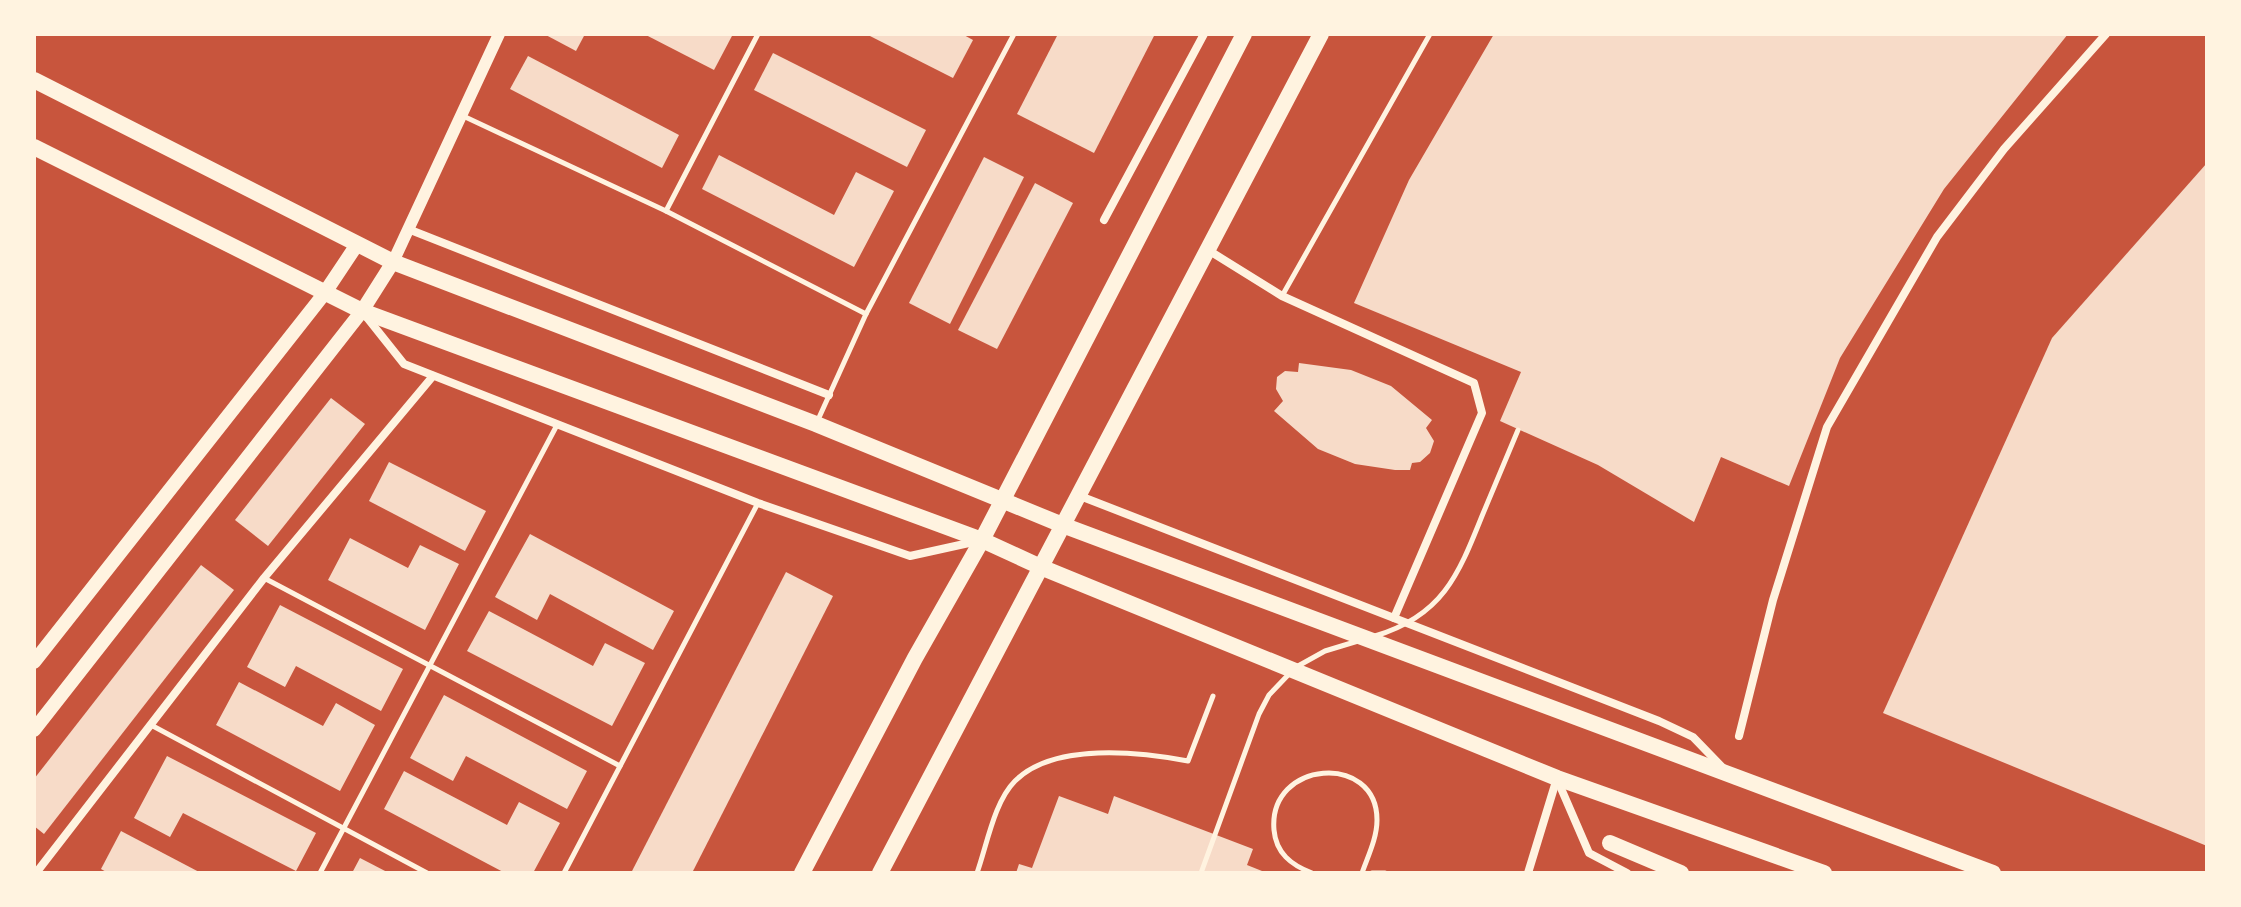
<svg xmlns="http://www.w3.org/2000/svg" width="2241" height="907" viewBox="0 0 2241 907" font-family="'Varela Round',sans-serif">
  <rect width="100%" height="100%" fill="#c8553d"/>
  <g fill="#f7dbc8">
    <path d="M544,34h41l-9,17z"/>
    <path d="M644,34h89l-19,36z"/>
    <path d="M866,34h96l11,6 -20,38z"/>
    <path d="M1058,34h97l-61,119 -77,-39z"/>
    <path d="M1494,34h574l-124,155 -104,169 -51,128 -68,-29 -27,65 -96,-57 -98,-44 21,-49 -167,-69 55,-123z"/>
    <path d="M773,53l153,77 -19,37 -153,-77z"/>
    <path d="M528,56l151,79 -17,33 -152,-79z"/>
    <path d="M719,155l115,60 22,-43 38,19 -40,76 -152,-78z"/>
    <path d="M984,157l40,20 -74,147 -41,-21z"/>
    <path d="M2207,163v683l-324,-133 169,-375z"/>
    <path d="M1035,183l38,20 -76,146 -39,-19z"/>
    <path d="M1299,363l52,7 40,16 41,34 -6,8 8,13 -4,12 -10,9 -8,1 -2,7h-15l-40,-6 -37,-15 -44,-38 9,-10 -7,-12 1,-12 8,-6 13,1z"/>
    <path d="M331,398l34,26 -97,122 -33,-26z"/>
    <path d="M389,462l97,49 -21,40 -96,-50z"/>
    <path d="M530,534l144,77 -21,39 -103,-56 -13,26 -42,-23z"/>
    <path d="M350,538l58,30 12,-23 39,19 -34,66 -97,-50z"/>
    <path d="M201,565l33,25 -190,244 -10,-8v-47z"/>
    <path d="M786,572l47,24 -141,277h-61z"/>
    <path d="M280,605l123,64 -22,42 -85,-45 -11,21 -38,-20z"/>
    <path d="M489,611l104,55 12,-23 40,20 -33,63 -145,-75z"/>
    <path d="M239,682l84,44 13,-23 39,22 -35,66 -124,-66z"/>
    <path d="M444,695l143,76 -20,38 -101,-53 -13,25 -43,-23z"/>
    <path d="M167,756l149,77 -20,38 -113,-58 -13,24 -36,-19z"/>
    <path d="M404,771l103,54 12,-23 41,21 -27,50h-28l-121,-64z"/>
    <path d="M1059,796l49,18 6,-18 139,53 -6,16 20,8h-251l3,-9 13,4z"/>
    <path d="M121,831l80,42h-93l-7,-4z"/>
    <path d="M360,858l29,15h-37z"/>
  </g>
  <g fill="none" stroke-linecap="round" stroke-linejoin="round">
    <g stroke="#fff3e0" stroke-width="5">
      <path d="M461,115l205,96 200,103"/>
      <path d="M666,211l92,-177"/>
      <path d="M1282,296l148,-262"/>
      <path d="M817,422l49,-108 148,-280"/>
      <path d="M264,578l356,188"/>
      <path d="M1375,636c67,-20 83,-60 107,-120 12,-29 24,-58 36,-86"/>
      <path d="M1298,666l27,-15 33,-10"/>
      <path d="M151,725l276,148"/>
      <path d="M320,873l237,-448"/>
      <path d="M564,873l194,-370"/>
      <path d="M977,873c10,-28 17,-71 38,-92 39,-39 125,-29 173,-20l25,-65"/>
      <path d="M1201,873l58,-159 10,-19 21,-22"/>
      <path d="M1312,873c-21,-8 -36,-20 -38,-43 -6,-70 103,-78 103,-10 0,18 -9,36 -15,53"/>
      <path d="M1372,873h13"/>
    </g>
    <g stroke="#fff3e0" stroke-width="8">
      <path d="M1104,220l100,-186"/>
      <path d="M408,229l421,166"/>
      <path d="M1208,250l74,46 192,87 8,30 -88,205"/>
      <path d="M365,315l39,49 354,139 152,53 68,-15"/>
      <path d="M1080,496l579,225 34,16 30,31"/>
      <path d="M1739,736l34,-136 54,-173 110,-190 67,-88 102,-115"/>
      <path d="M1557,779l32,74 38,20"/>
      <path d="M36,873l228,-295 169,-202"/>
      <path d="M1528,873l29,-95"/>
    </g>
    <path stroke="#fff3e0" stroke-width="12" d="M393,262l106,-228"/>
    <g stroke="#fff3e0" stroke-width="14">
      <path d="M34,662l290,-368 32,-48"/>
      <path d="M34,730l328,-419 31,-49"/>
    </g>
    <g stroke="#fff3e0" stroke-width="16">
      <path d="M34,80l359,182 423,162 249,102 928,347"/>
      <path d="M34,147l328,164 620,229 61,28 514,210 267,95"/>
      <path d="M802,873l113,-215 67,-118 262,-506"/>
      <path d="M880,873l441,-839"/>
    </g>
    <path stroke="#fff3e0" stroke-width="16" d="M1610,843l71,30"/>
  </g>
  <rect width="2241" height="907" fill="none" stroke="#fff3e0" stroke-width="72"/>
</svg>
